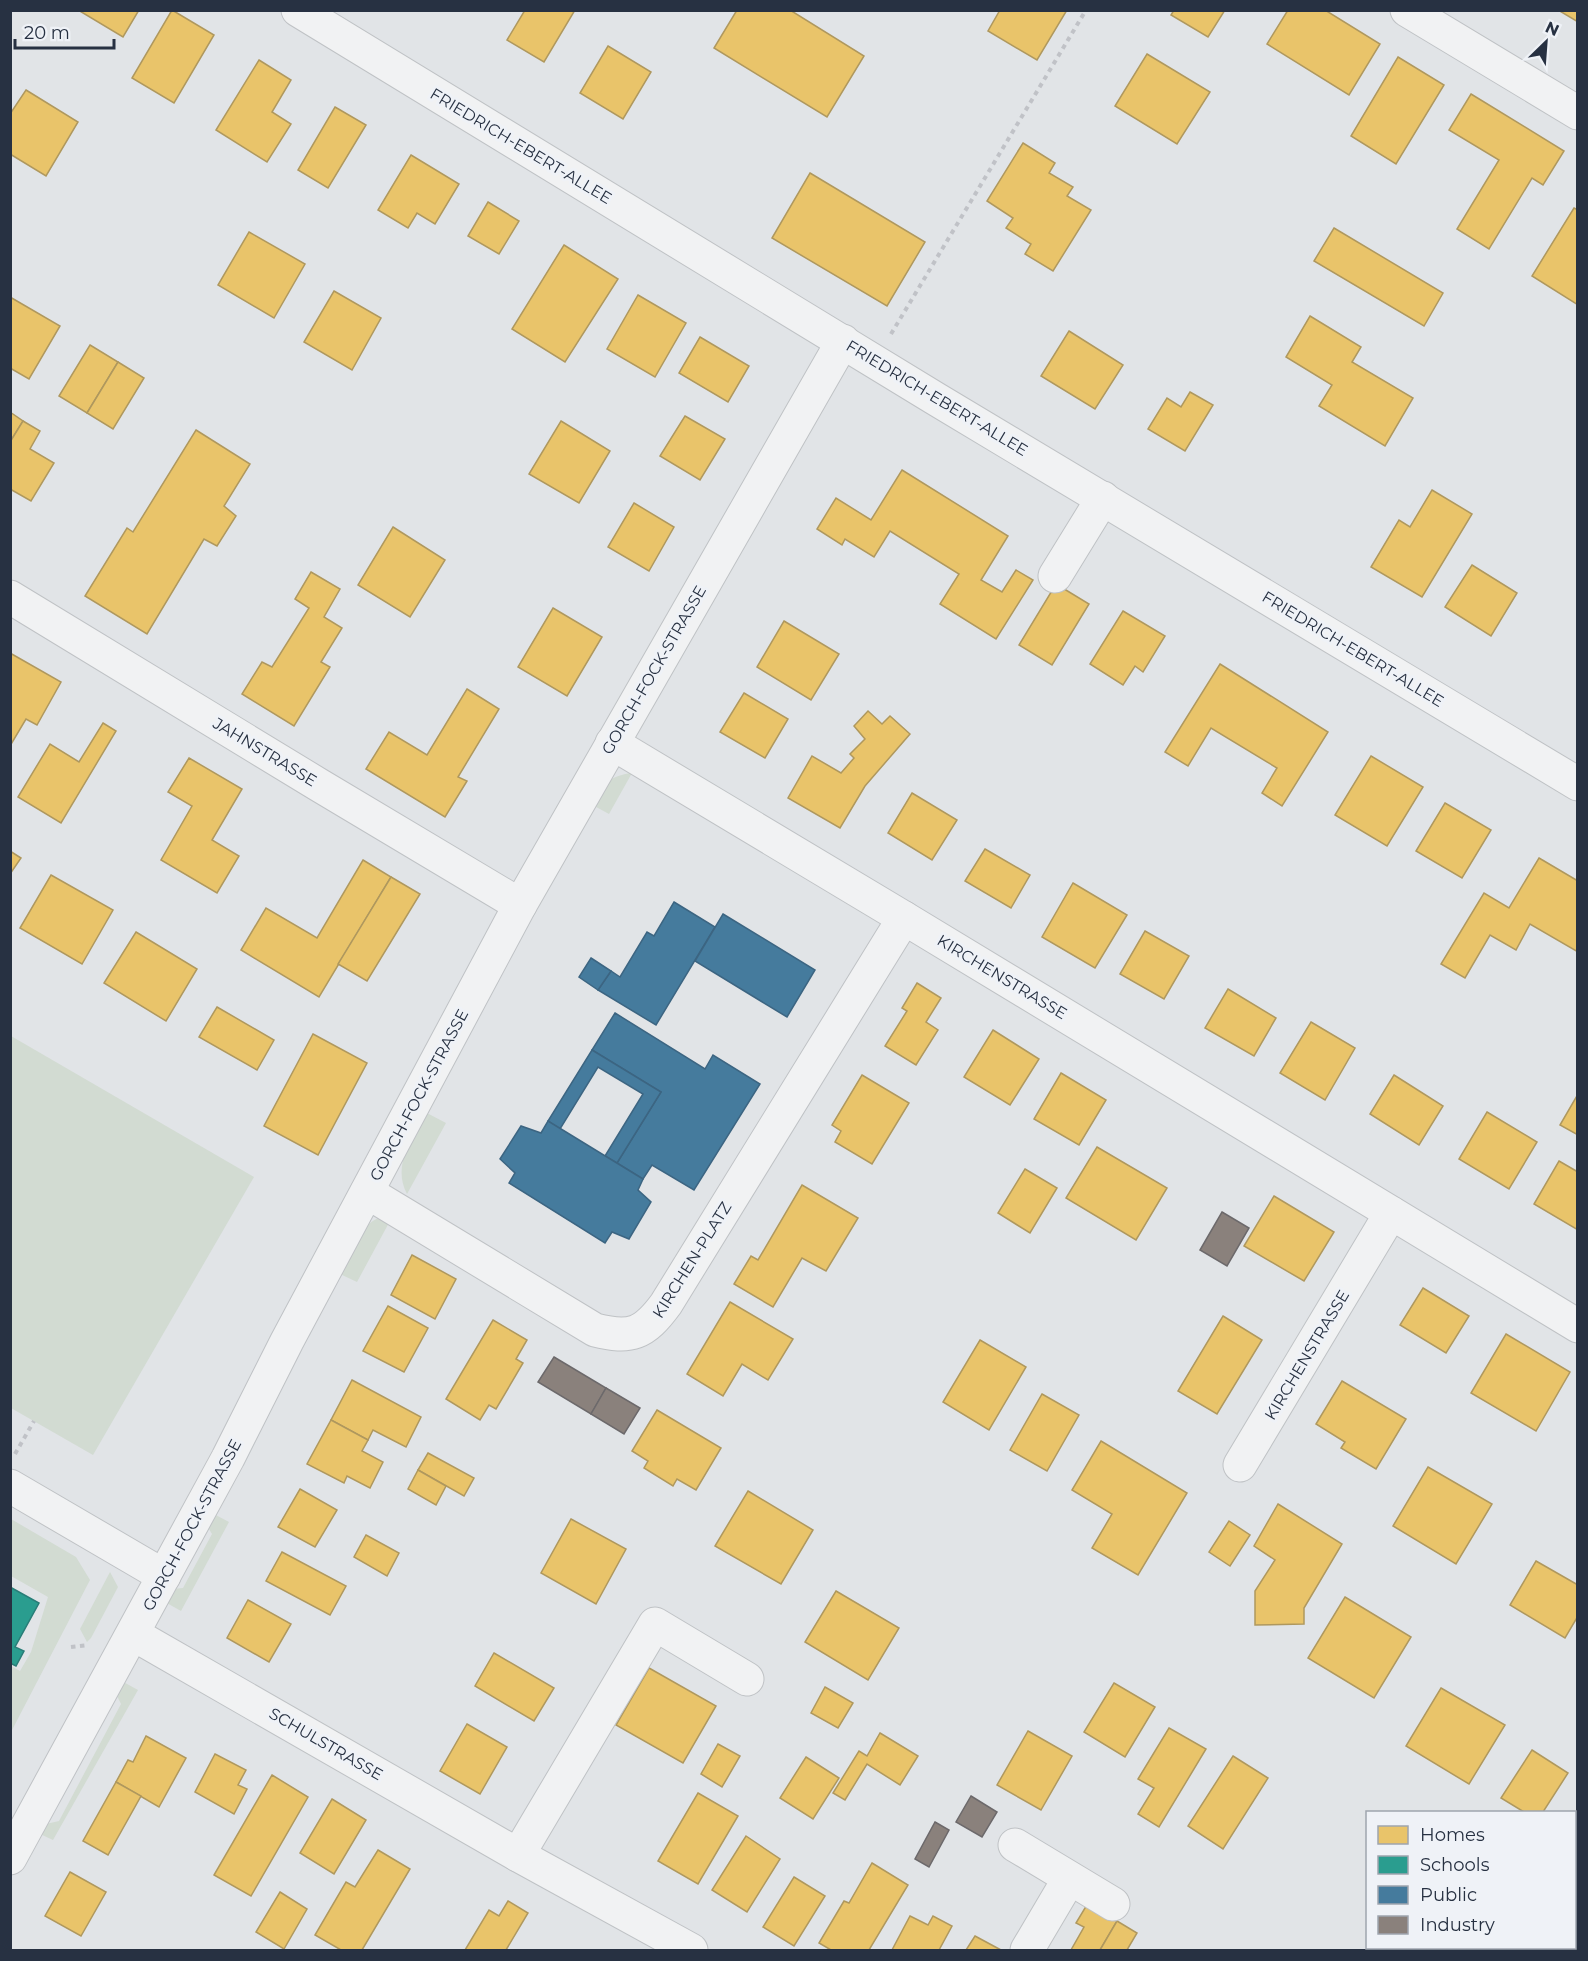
<svg xmlns="http://www.w3.org/2000/svg" width="1588" height="1961" viewBox="0 0 1588 1961" font-family="Montserrat,sans-serif">
  <rect width="100%" height="100%" fill="#e1e4e7"/>
  <g fill="#d2dbd2">
    <path d="M632,773l-23,41 -22,-12c14,-15 23,-27 45,-29z"/>
    <path d="M11,1036l243,141 -161,278 -82,-47z"/>
    <path d="M425,1112l21,11 -39,71c-15,-29 5,-56 18,-82z"/>
    <path d="M383,1217l8,2 -34,63 -17,-8c10,-18 22,-55 43,-57z"/>
    <path d="M212,1513l17,9 -48,89 -16,-9 7,-13 11,-1 29,-54 -6,-10z"/>
    <path d="M11,1519l65,38 14,23 -79,152v-66l9,5 11,-19 17,-55 -37,-21z"/>
    <path d="M110,1572l8,15 -27,51 -4,4 -7,-13z"/>
    <path d="M118,1679l20,11 -85,150 -13,-6 6,-10 13,-3 62,-117 -8,-16z"/>
  </g>
  <g fill="#e9c46a" stroke="#af985e" stroke-width="1.5">
    <path d="M78,10h61l-16,27z"/>
    <path d="M172,10l42,25 -40,68 -42,-25z"/>
    <path d="M525,10h50l-31,52 -37,-22z"/>
    <path d="M737,10h53l74,46 -37,61 -113,-69z"/>
    <path d="M1000,10h67l-30,50 -49,-29z"/>
    <path d="M1174,10h51l-17,27 -37,-22z"/>
    <path d="M1288,10h37l55,34 -31,51 -82,-51z"/>
    <path d="M1558,10h20v12z"/>
    <path d="M608,46l43,26 -28,47 -43,-26z"/>
    <path d="M1147,54l63,38 -33,52 -62,-38z"/>
    <path d="M1398,57l46,28 -48,79 -45,-28z"/>
    <path d="M259,60l32,20 -19,32 19,12 -24,38 -51,-32z"/>
    <path d="M26,90l52,32 -32,54 -36,-22v-40z"/>
    <path d="M1471,94l93,57 -21,34 -11,-7 -43,71 -32,-20 42,-69 -50,-30z"/>
    <path d="M335,107l31,18 -38,63 -30,-18z"/>
    <path d="M1023,143l32,20 -6,10 24,14 -6,9 24,14 -38,61 -28,-17 6,-10 -25,-16 7,-10 -26,-17z"/>
    <path d="M411,155l48,29 -24,40 -18,-11 -9,15 -30,-18z"/>
    <path d="M810,173l115,69 -38,64 -115,-68z"/>
    <path d="M488,202l31,19 -20,33 -31,-18z"/>
    <path d="M1574,208l4,2v95l-46,-29z"/>
    <path d="M1334,228l109,65 -19,33 -110,-65z"/>
    <path d="M249,232l56,32 -31,54 -56,-33z"/>
    <path d="M564,245l54,34 -53,83 -53,-33z"/>
    <path d="M334,291l47,27 -29,52 -48,-28z"/>
    <path d="M638,295l48,28 -31,54 -48,-28z"/>
    <path d="M10,297l50,29 -31,53 -19,-11z"/>
    <path d="M1310,316l51,31 -9,15 61,36 -28,48 -66,-40 13,-21 -46,-28z"/>
    <path d="M1069,331l54,34 -28,44 -54,-33z"/>
    <path d="M700,337l49,29 -21,36 -49,-29z"/>
    <path d="M90,345l28,17 -31,51 -28,-17z"/>
    <path d="M118,362l26,16 -31,51 -26,-16z"/>
    <path d="M1190,392l23,13 -28,46 -37,-22 19,-31 14,9z"/>
    <path d="M10,412l13,9 -13,21z"/>
    <path d="M685,416l40,23 -25,41 -40,-24z"/>
    <path d="M23,421l17,10 -10,18 24,14 -23,38 -21,-12v-47z"/>
    <path d="M561,421l49,30 -31,52 -50,-29z"/>
    <path d="M196,430l54,34 -26,42 12,10 -19,30 -13,-7 -57,95 -62,-38 42,-68 6,4z"/>
    <path d="M902,470l106,66 -27,44 21,12 14,-22 17,10 -37,59 -56,-35 19,-30 -69,-43 -16,26 -29,-18 -3,6 -25,-16 19,-31 35,22z"/>
    <path d="M1432,490l40,24 -50,83 -51,-30 28,-47 11,7z"/>
    <path d="M634,503l40,24 -25,44 -41,-24z"/>
    <path d="M393,527l52,33 -35,57 -52,-32z"/>
    <path d="M1472,565l45,28 -26,43 -46,-29z"/>
    <path d="M311,572l29,17 -16,28 18,11 -21,34 9,5 -36,59 -52,-32 20,-32 10,5 37,-59 -14,-9z"/>
    <path d="M1056,584l33,20 -37,61 -33,-20z"/>
    <path d="M553,608l49,29 -35,59 -49,-29z"/>
    <path d="M1123,611l42,25 -22,36 -8,-6 -12,19 -33,-21z"/>
    <path d="M784,621l55,33 -28,46 -54,-33z"/>
    <path d="M10,653l51,29 -24,43 -11,-6 -16,27z"/>
    <path d="M1220,664l108,68 -46,74 -20,-13 15,-25 -66,-40 -23,38 -23,-14z"/>
    <path d="M467,689l32,20 -41,68 9,4 -22,36 -79,-48 23,-37 38,23z"/>
    <path d="M744,693l44,26 -23,39 -45,-26z"/>
    <path d="M868,711l14,13 8,-8 20,18 -45,52 -25,42 -52,-30 24,-42 29,17 13,-15 -4,-4 15,-15 -11,-13z"/>
    <path d="M103,723l13,8 -55,92 -43,-26 32,-53 29,18z"/>
    <path d="M1371,756l52,31 -36,59 -52,-31z"/>
    <path d="M189,758l53,31 -30,51 27,16 -22,37 -56,-33 31,-54 -24,-14z"/>
    <path d="M912,793l45,27 -25,40 -44,-27z"/>
    <path d="M1445,803l46,27 -29,48 -46,-27z"/>
    <path d="M985,849l45,26 -19,33 -46,-27z"/>
    <path d="M10,851l11,7 -11,16z"/>
    <path d="M1539,858l39,23v71l-48,-28 -14,26 -26,-15 -25,43 -24,-14 43,-71 25,15z"/>
    <path d="M363,860l28,17 -72,120 -78,-47 25,-42 51,30z"/>
    <path d="M51,875l62,35 -31,54 -62,-36z"/>
    <path d="M391,877l29,17 -53,87 -29,-17z"/>
    <path d="M1073,883l54,32 -32,53 -53,-31z"/>
    <path d="M1145,931l44,25 -25,43 -44,-25z"/>
    <path d="M136,932l61,37 -31,52 -62,-38z"/>
    <path d="M917,983l24,15 -15,24 12,8 -22,35 -31,-19 22,-35 -5,-3z"/>
    <path d="M1228,989l48,29 -22,38 -49,-28z"/>
    <path d="M217,1007l57,33 -17,30 -58,-33z"/>
    <path d="M1311,1022l44,26 -30,52 -45,-27z"/>
    <path d="M993,1030l46,29 -29,46 -46,-28z"/>
    <path d="M313,1034l54,29 -49,92 -54,-29z"/>
    <path d="M1061,1073l45,27 -27,45 -45,-26z"/>
    <path d="M862,1075l47,28 -37,61 -37,-22 6,-11 -9,-6z"/>
    <path d="M1394,1075l49,31 -24,39 -49,-31z"/>
    <path d="M1578,1094v41l-18,-10z"/>
    <path d="M1487,1112l50,30 -28,47 -50,-30z"/>
    <path d="M1097,1147l70,41 -31,52 -70,-42z"/>
    <path d="M1559,1161l19,11v58l-44,-26z"/>
    <path d="M1025,1169l32,19 -27,45 -32,-20z"/>
    <path d="M802,1185l56,33 -32,53 -24,-13 -29,49 -39,-23 17,-28 7,4z"/>
    <path d="M1274,1196l60,36 -30,49 -60,-35z"/>
    <path d="M412,1255l44,24 -21,40 -44,-24z"/>
    <path d="M1423,1288l46,28 -23,37 -46,-28z"/>
    <path d="M730,1302l63,37 -25,41 -26,-16 -19,32 -36,-22z"/>
    <path d="M388,1306l40,22 -24,44 -41,-21z"/>
    <path d="M1223,1316l39,24 -45,74 -39,-23z"/>
    <path d="M493,1320l34,20 -11,19 7,4 -27,46 -7,-4 -9,15 -34,-21z"/>
    <path d="M1506,1334l64,38 -34,59 -65,-38z"/>
    <path d="M980,1340l46,27 -37,63 -46,-28z"/>
    <path d="M352,1380l69,37 -15,30 -33,-17 -5,10 -37,-20z"/>
    <path d="M1342,1381l64,38 -30,50 -35,-21 4,-6 -29,-18z"/>
    <path d="M1042,1394l37,21 -32,56 -37,-21z"/>
    <path d="M657,1410l64,38 -25,42 -19,-11 -4,7 -29,-18 4,-7 -16,-10z"/>
    <path d="M331,1420l37,20 -6,11 21,11 -13,26 -23,-12 -3,7 -37,-19z"/>
    <path d="M1101,1441l86,52 -49,82 -46,-27 20,-34 -40,-24z"/>
    <path d="M428,1453l46,25 -10,18 -46,-26z"/>
    <path d="M1428,1467l64,37 -36,60 -63,-38z"/>
    <path d="M418,1470l28,16 -10,19 -28,-16z"/>
    <path d="M300,1489l37,21 -22,37 -37,-20z"/>
    <path d="M748,1491l65,39 -32,54 -66,-38z"/>
    <path d="M1278,1504l64,40 -38,64v16l-49,1v-34l20,-31 -21,-14z"/>
    <path d="M571,1519l55,30 -30,55 -55,-31z"/>
    <path d="M1229,1521l21,14 -20,31 -21,-14z"/>
    <path d="M366,1535l33,18 -12,23 -33,-19z"/>
    <path d="M282,1552l64,34 -16,29 -64,-34z"/>
    <path d="M1536,1561l42,24v31l-13,22 -55,-33z"/>
    <path d="M836,1591l63,37 -31,52 -63,-38z"/>
    <path d="M1345,1597l66,40 -37,61 -66,-40z"/>
    <path d="M248,1600l43,24 -22,38 -42,-24z"/>
    <path d="M494,1653l60,35 -20,33 -59,-35z"/>
    <path d="M649,1668l67,38 -33,57 -67,-38z"/>
    <path d="M1114,1683l41,24 -30,50 -41,-25z"/>
    <path d="M825,1687l28,16 -15,25 -27,-15z"/>
    <path d="M1441,1688l64,37 -36,59 -63,-38z"/>
    <path d="M467,1724l40,23 -27,47 -40,-23z"/>
    <path d="M1169,1728l37,21 -47,78 -21,-13 16,-26 -16,-9z"/>
    <path d="M1028,1731l44,25 -31,54 -44,-25z"/>
    <path d="M880,1733l38,23 -18,29 -33,-21 -22,36 -12,-7 26,-42 8,5z"/>
    <path d="M146,1736l40,22 -27,49 -43,-25 12,-22 5,2z"/>
    <path d="M718,1744l22,12 -18,31 -21,-13z"/>
    <path d="M1532,1750l36,23 -25,39h-19l-23,-14z"/>
    <path d="M215,1754l31,16 -8,15 9,4 -13,25 -39,-22z"/>
    <path d="M1233,1756l35,22 -45,71 -35,-23z"/>
    <path d="M806,1757l33,21 -26,41 -33,-21z"/>
    <path d="M272,1775l36,22 -57,99 -37,-21z"/>
    <path d="M116,1782l25,14 -33,59 -25,-14z"/>
    <path d="M698,1793l40,23 -40,68 -40,-23z"/>
    <path d="M332,1799l34,21 -32,54 -34,-21z"/>
    <path d="M746,1836l34,23 -33,53 -35,-22z"/>
    <path d="M378,1850l32,19 -48,81h-21l-26,-15 31,-53 9,5z"/>
    <path d="M872,1863l36,22 -39,65h-38l-12,-7 25,-42 5,2z"/>
    <path d="M70,1872l36,20 -25,44 -36,-20z"/>
    <path d="M794,1877l31,19 -31,50 -31,-19z"/>
    <path d="M280,1892l27,17 -23,40 -28,-17z"/>
    <path d="M508,1901l20,12 -22,37h-41l24,-40 10,6z"/>
    <path d="M1088,1903l29,18 -17,29h-29l13,-23 -8,-4z"/>
    <path d="M910,1916l18,9 5,-9 19,10 -13,24h-47z"/>
    <path d="M1117,1921l20,12 -10,17h-27z"/>
    <path d="M975,1936l26,14h-35z"/>
  </g>
  <path fill="#2a9d8f" stroke="#297d78" stroke-width="1.5" d="M10,1587l29,16 -24,44 9,4 -8,15 -6,-3z"/>
  <g fill="#457b9d" stroke="#3c6582" stroke-width="1.5">
    <path d="M674,902l41,25 -59,98 -58,-35 13,-19 9,6 27,-45 7,4z"/>
    <path d="M723,914l92,56 -28,47 -92,-56z"/>
    <path d="M591,958l20,13 -13,19 -19,-13z"/>
    <path d="M615,1013l90,56 8,-14 47,29 -66,106 -42,-25 -9,14 -26,-16 44,-71 -69,-42z"/>
    <path d="M592,1050l69,42 -44,71 -12,-7 38,-62 -45,-27 -38,62 -12,-8z"/>
    <path d="M548,1121l95,58 -5,11 13,12 -22,37 -17,-7 -7,11 -96,-60 6,-10 -15,-14 21,-33 20,7z"/>
  </g>
  <g fill="#8a817c" stroke="#6c696b" stroke-width="1.5">
    <path d="M1222,1212l27,16 -22,38 -27,-16z"/>
    <path d="M554,1357l52,31 -15,26 -53,-32z"/>
    <path d="M606,1388l34,20 -16,26 -33,-20z"/>
    <path d="M971,1796l26,16 -15,25 -26,-15z"/>
    <path d="M935,1822l14,8 -20,37 -14,-8z"/>
  </g>
  <g fill="none" stroke-linecap="round" stroke-linejoin="round">
    <g stroke="#bfc2c5" stroke-width="35">
      <g id="minor">
        <path d="M298,10l638,389 642,385"/>
        <path d="M1407,10l171,103"/>
        <path d="M1055,576l48,-78"/>
        <path d="M10,597l309,188 201,120"/>
        <path d="M612,743l292,175 674,408"/>
        <path d="M367,1192l228,138c36,9 49,4 71,-26l238,-386"/>
        <path d="M1240,1465l151,-252"/>
        <path d="M10,1486l154,90"/>
        <path d="M133,1634l385,221 173,95"/>
        <path d="M1015,1845l98,59"/>
        <path d="M518,1855l137,-231 92,55"/>
        <path d="M10,1858l218,-400 59,-117 233,-436 323,-564"/>
        <path d="M1027,1950l42,-71"/>
      </g>
    </g>
    <g stroke="#c0c2c7" stroke-width="4" stroke-dasharray="4.5 4.5" stroke-linecap="butt">
      <path d="M891,334l195,-324"/>
      <path d="M15,1454l19,-33"/>
      <path d="M71,1647l17,-2"/>
    </g>
    <use href="#minor" stroke="#f1f2f3" stroke-width="33"/>
  </g>
  <g text-anchor="middle" dominant-baseline="central" stroke-width="6" stroke-linejoin="round" paint-order="stroke">
    <g font-size="16" fill="#273142" stroke="#eff2f7">
      <text transform="translate(521 146) rotate(31)">FRIEDRICH-EBERT-ALLEE</text>
      <text transform="translate(937 398) rotate(31)">FRIEDRICH-EBERT-ALLEE</text>
      <text transform="translate(1353 649) rotate(31)">FRIEDRICH-EBERT-ALLEE</text>
      <text transform="translate(654 670) rotate(-60)">GORCH-FOCK-STRASSE</text>
      <text transform="translate(265 752) rotate(31)">JAHNSTRASSE</text>
      <text transform="translate(1002 977) rotate(31)">KIRCHENSTRASSE</text>
      <text transform="translate(419 1095) rotate(-62)">GORCH-FOCK-STRASSE</text>
      <text transform="translate(692 1260) rotate(-58)">KIRCHEN-PLATZ</text>
      <text transform="translate(1307 1355) rotate(-59)">KIRCHENSTRASSE</text>
      <text transform="translate(192 1525) rotate(-62)">GORCH-FOCK-STRASSE</text>
      <text transform="translate(326 1744) rotate(30)">SCHULSTRASSE</text>
    </g>
  </g>
  <rect width="1588" height="1961" fill="none" stroke="#273142" stroke-width="24"/>
  <rect x="1366" y="1811" width="210" height="138" fill="#eff2f7" stroke="#9fa5af" stroke-width="1.5"/>
  <rect x="1378" y="1826" width="30" height="18" fill="#e9c46a" stroke="#9fa5af" stroke-width="1.5"/>
  <text x="1420" y="1841" font-size="18" fill="#273142">Homes</text>
  <rect x="1378" y="1856" width="30" height="18" fill="#2a9d8f" stroke="#9fa5af" stroke-width="1.5"/>
  <text x="1420" y="1871" font-size="18" fill="#273142">Schools</text>
  <rect x="1378" y="1886" width="30" height="18" fill="#457b9d" stroke="#9fa5af" stroke-width="1.5"/>
  <text x="1420" y="1901" font-size="18" fill="#273142">Public</text>
  <rect x="1378" y="1916" width="30" height="18" fill="#8a817c" stroke="#9fa5af" stroke-width="1.5"/>
  <text x="1420" y="1931" font-size="18" fill="#273142">Industry</text>
  <g transform="translate(1546 42) rotate(25)" stroke="#eff2f7" stroke-width="4.5" paint-order="stroke">
  <path d="M0-4.5L10 22L0 15L-10 22Z" fill="#273142"/>
  <text y="-9" font-size="16" font-weight="bold" text-anchor="middle" fill="#273142">N</text>
  </g>
  <path d="M15 39v9h99v-9" fill="none" stroke="#273142" stroke-width="3"/>
  <text x="24" y="39" font-size="18" fill="#273142" stroke="#eff2f7" stroke-width="4.5" paint-order="stroke">20 m</text>
</svg>
